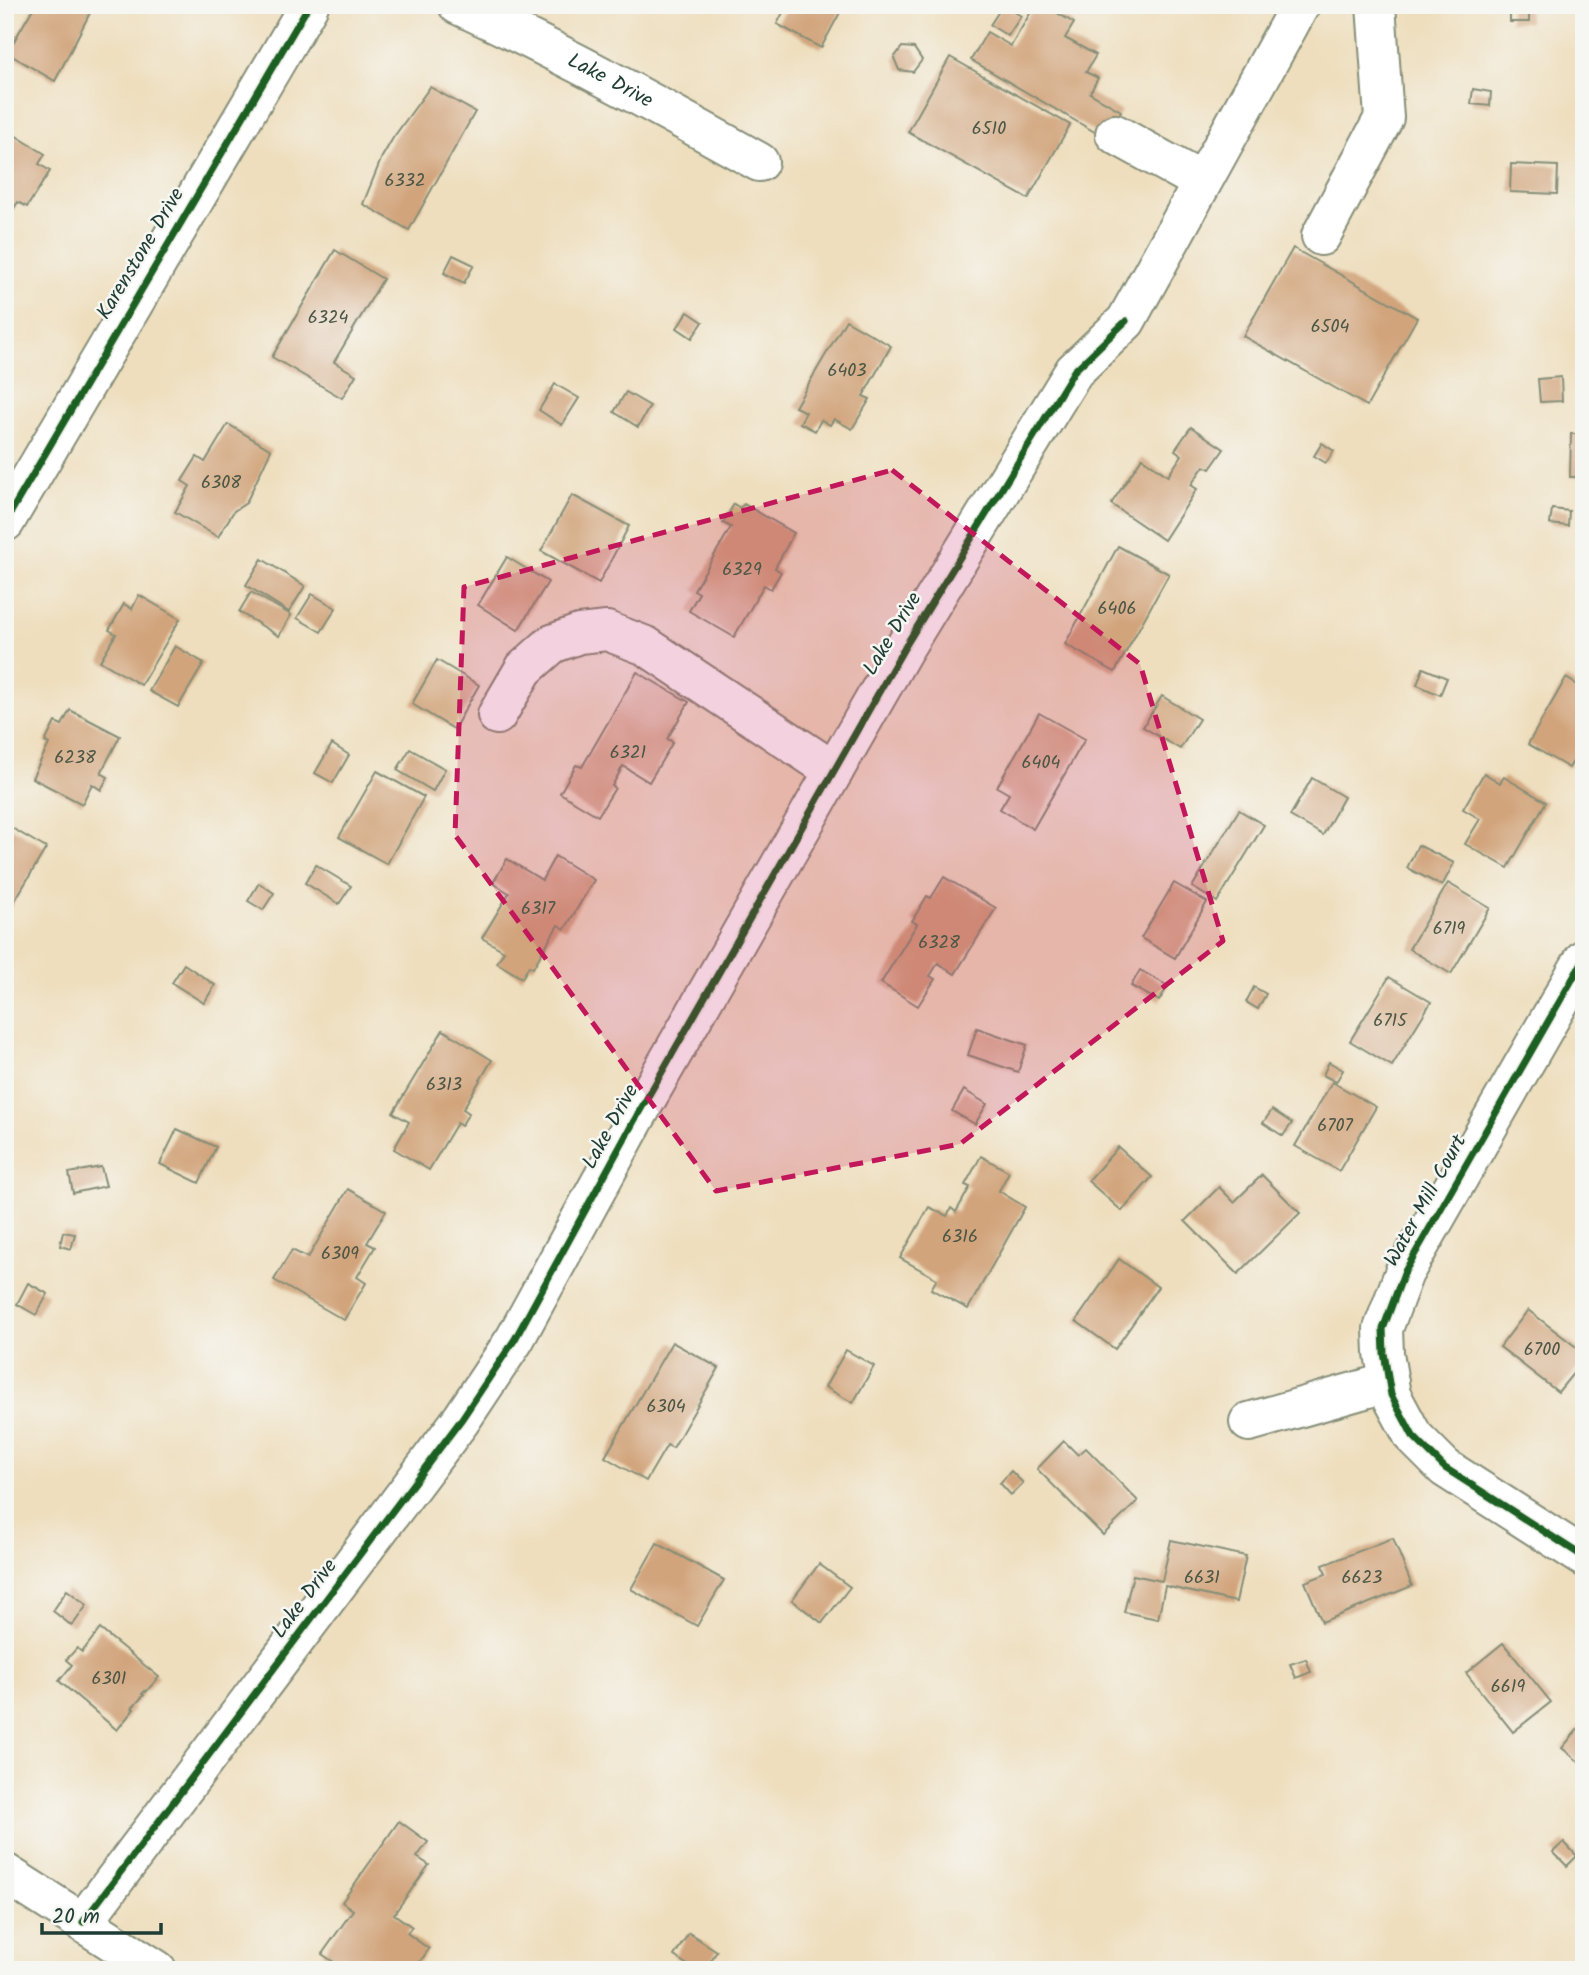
<svg xmlns="http://www.w3.org/2000/svg" width="1589" height="1975" viewBox="0 0 1589 1975" font-family="Kalam,sans-serif">
  <rect width="100%" height="100%" fill="#f6f6f2"/>
  <filter id="ink" filterUnits="userSpaceOnUse"><feTurbulence type="fractalNoise" baseFrequency=".0143" numOctaves="2"/><feDisplacementMap in="SourceGraphic" scale="14" xChannelSelector="R" yChannelSelector="G"/><feConvolveMatrix kernelMatrix="1 2 1 2 8 2 1 2 1" color-interpolation-filters="sRGB"/></filter>
  <filter id="wash" filterUnits="userSpaceOnUse"><feTurbulence type="fractalNoise" baseFrequency=".00686" numOctaves="4" result="noise"/><feDisplacementMap in="SourceGraphic" scale="28" xChannelSelector="R" yChannelSelector="G"/><feGaussianBlur stdDeviation="1.57" result="paint"/><feColorMatrix in="noise" values="0 0 0 0 0 0 0 0 0 0 0 0 0 0 0 0 0 1.4 0 .05"/><feComposite in="paint" operator="in"/></filter>
  <g filter="url(#wash)">
    <rect width="100%" height="100%" fill="#eedebd"/>
    <g id="blocks">
      <g fill="#d1a47c">
        <path d="M35,5h59l-39,76 -48,-28z"/>
        <path d="M787,5h57l-23,43 -44,-24z"/>
        <path d="M1003,5l18,11 -13,20 -18,-11z"/>
        <path d="M1035,5h9l30,18 -9,15 31,17 -10,17 12,6 -8,15 31,18 -16,27 -134,-78 16,-28 24,14z"/>
        <rect x="1510" y="6" width="19" height="16"/>
        <path d="M902,47l12,1 8,12 -9,12 -14,-2 -5,-12z"/>
        <path d="M950,57l120,68 -42,74 -120,-67z"/>
        <path d="M430,87l45,25 -66,118 -46,-26 19,-47 11,-19z"/>
        <path d="M1473,89l18,3 -1,14 -19,-2z"/>
        <path d="M5,129l40,25 -6,10 11,7 -23,36 -9,-5 -13,20z"/>
        <path d="M1511,164l47,2 -1,28 -47,-2z"/>
        <path d="M1293,248l124,70 -50,88 -124,-70z"/>
        <path d="M335,250l48,29 -49,83 22,13 -14,23 -70,-41z"/>
        <path d="M453,255l21,10 -10,18 -20,-10z"/>
        <path d="M688,312l15,10 -11,16 -15,-10z"/>
        <path d="M846,320l45,26 -28,50 7,3 -18,30 -18,-10 -4,6 -9,-5 -6,11 -15,-8 6,-11 -11,-5z"/>
        <path d="M1561,377l1,24 -22,1 -2,-23z"/>
        <path d="M555,384l24,14 -17,27 -23,-15z"/>
        <path d="M626,392l24,14 -12,21 -24,-15z"/>
        <path d="M228,424l43,26 -25,53 -12,8 -16,26 -43,-25 15,-26 -8,-5 15,-24 8,5z"/>
        <path d="M1191,427l33,22 -14,20 -6,-3 -13,19 6,4 -33,51 -53,-36 31,-46 26,18 14,-21 -7,-5z"/>
        <path d="M1571,434h13v43h-14z"/>
        <path d="M1322,443l12,8 -8,12 -12,-7z"/>
        <path d="M572,495l57,31 -30,57 -58,-32z"/>
        <path d="M734,504l6,4 4,-4 50,29 -19,35 6,4 -10,17 -7,-4 -30,52 -45,-26 10,-18 -5,-3 37,-63 -8,-4z"/>
        <path d="M1552,509l17,2 -1,15 -18,-2z"/>
        <path d="M1118,546l51,28 -54,98 -50,-28z"/>
        <path d="M507,557l41,25 -30,48 -40,-25z"/>
        <path d="M262,559l43,27 -16,26 -43,-27z"/>
        <path d="M251,592l40,23 -12,21 -40,-24z"/>
        <path d="M312,594l24,14 -15,24 -24,-14z"/>
        <path d="M139,595l41,24 -39,66 -41,-24 16,-27 -7,-4 15,-26 8,5z"/>
        <path d="M175,646l29,17 -26,44 -29,-16z"/>
        <path d="M437,660l42,25 -25,44 -42,-25z"/>
        <path d="M1423,668l24,10 -7,17 -23,-10z"/>
        <path d="M637,672l52,30 -22,37 6,3 -24,40 -26,-16 -11,20 3,2 -17,28 -38,-23 16,-28 6,2z"/>
        <path d="M1566,678l18,11v54l-15,25 -41,-24z"/>
        <path d="M1162,696l37,23 -19,30 -37,-22z"/>
        <path d="M70,710l50,26 -19,37 7,4 -7,13 -9,-6 -10,20 -50,-26 17,-34 -4,-2 10,-20 7,3z"/>
        <path d="M1039,713l46,26 -52,90 -33,-20 9,-15 -12,-7z"/>
        <path d="M332,744l17,11 -16,28 -18,-10z"/>
        <path d="M410,749l35,20 -12,22 -36,-21z"/>
        <path d="M377,771l47,26 -37,67 -48,-27z"/>
        <path d="M1484,773l16,10 4,-6 42,25 -38,66 -43,-24 15,-25 -17,-10z"/>
        <path d="M1312,778l32,19 -21,38 -33,-19z"/>
        <path d="M1239,810l25,15 -47,77 -25,-15z"/>
        <path d="M5,824l41,24 -39,66 -2,-1z"/>
        <path d="M1418,845l36,18 -12,23 -35,-18z"/>
        <path d="M555,856l39,24 -29,49 -7,-4 -25,43 -4,-2 -7,12 -25,-15 7,-12 -22,-13 27,-45 -16,-10 14,-24 35,21z"/>
        <path d="M316,865l35,21 -12,18 -34,-21z"/>
        <path d="M944,877l52,31 -41,66 -17,-11 -8,13 5,3 -17,27 -37,-23 36,-59 -5,-3 15,-25 4,2z"/>
        <path d="M259,883l15,10 -11,17 -15,-9z"/>
        <path d="M1174,883l33,19 -32,56 -34,-20z"/>
        <path d="M1448,883l42,25 -39,66 -42,-25z"/>
        <path d="M184,964l31,21 -11,18 -32,-20z"/>
        <path d="M1140,970l28,16 -9,15 -28,-15z"/>
        <path d="M1389,977l42,25 -39,64 -42,-25z"/>
        <path d="M1254,987l12,7 -8,15 -12,-7z"/>
        <path d="M977,1028l50,17 -9,27 -50,-17z"/>
        <path d="M443,1030l49,30 -29,49 6,4 -8,13 -4,-3 -28,47 -35,-21 15,-27 -16,-9z"/>
        <path d="M1329,1062l14,8 -7,12 -13,-7z"/>
        <path d="M1332,1082l44,25 -37,64 -44,-25z"/>
        <path d="M964,1090l23,14 -12,20 -23,-13z"/>
        <path d="M1272,1110l20,13 -9,13 -20,-13z"/>
        <path d="M177,1129l39,18 -17,36 -39,-19z"/>
        <path d="M1118,1147l34,30 -30,34 -34,-30z"/>
        <path d="M981,1156l28,16 -10,19 26,16 -57,102 -37,-20 6,-10 -37,-21 29,-51 18,9 4,-8 5,4 14,-25 -5,-2z"/>
        <path d="M101,1167l5,19 -33,7 -4,-20z"/>
        <path d="M1262,1175l38,38 -62,61 -53,-53 34,-34 15,15z"/>
        <path d="M348,1189l38,22 -19,32 8,4 -18,30 9,6 -22,37 -70,-40 18,-30 16,8z"/>
        <path d="M1584,1209v19l-8,-4z"/>
        <path d="M63,1232l12,2 -4,15 -11,-3z"/>
        <path d="M1119,1259l39,28 -43,62 -39,-28z"/>
        <path d="M28,1283l20,11 -12,21 -19,-11z"/>
        <path d="M1528,1310l56,43v7l-26,32 -58,-45z"/>
        <path d="M672,1342l47,26 -46,80 -6,-3 -21,36 -41,-24z"/>
        <path d="M846,1350l28,16 -21,37 -28,-16z"/>
        <path d="M1064,1441l14,14 8,-7 52,53 -35,34 -66,-66z"/>
        <path d="M1011,1471l12,12 -12,12 -11,-12z"/>
        <path d="M1393,1538l19,48 -90,36 -17,-40 21,-8 -3,-9z"/>
        <path d="M1171,1540l75,16 -10,46 -71,-16 -7,33 -34,-7 9,-37 29,6z"/>
        <path d="M657,1543l67,37 -27,46 -66,-37z"/>
        <path d="M819,1564l31,23 -28,36 -30,-23z"/>
        <path d="M67,1590l20,15 -15,21 -19,-15z"/>
        <path d="M100,1629l59,48 -13,15 -1,-1 -3,3 2,1 -12,13 2,1 -17,21 -58,-49 13,-16 -6,-5 11,-12 5,4z"/>
        <path d="M1503,1643l48,59 -38,30 -47,-59z"/>
        <path d="M1306,1659l5,13 -15,6 -6,-14z"/>
        <path d="M1584,1722v44l-22,-18z"/>
        <path d="M399,1821l29,21 -11,15 12,8 -35,49 18,13 -5,6 22,16 -15,21h-69l-23,-16 31,-44 -11,-8z"/>
        <path d="M1564,1842l13,14 -10,10 -14,-14z"/>
        <path d="M689,1933l28,18 -12,19h-10l-21,-14z"/>
      </g>
    </g>
  </g>
  <g filter="url(#ink)">
    <use href="#blocks" fill-opacity="0" stroke="#868e78" stroke-width="2"/>
    <g fill="none" stroke-linecap="round" stroke-linejoin="round">
      <g stroke="#868e78" stroke-width="42">
        <g id="minor">
          <path id="s1" d="M458,5c103,47 202,102 301,157"/>
          <path d="M1115,134l87,48"/>
          <path d="M1321,236l63,-118 -8,-113"/>
          <path d="M5,522l304,-517"/>
          <path d="M497,715l27,-46 28,-25 27,-10 28,-3 39,15 188,125"/>
          <path d="M1584,959l-180,314 -21,56 1,24 7,42 22,41 32,32 139,89"/>
          <path d="M1249,1422l140,-40"/>
          <path d="M83,1922l378,-502 54,-81 119,-218 269,-471 171,-279 52,-50 174,-316"/>
        </g>
      </g>
      <g stroke="#868e78" stroke-width="42">
        <path id="major" d="M5,1873l152,97"/>
      </g>
      <use href="#minor" stroke="#fff" stroke-width="38"/>
      <use href="#major" stroke="#fff" stroke-width="38"/>
      <g stroke="#f6f6f2" stroke-width="11">
        <g id="cycleway">
          <path d="M5,522l304,-517"/>
          <path d="M1584,959l-180,314 -21,56 1,24 7,42 22,41 32,32 139,89"/>
          <path d="M83,1922l378,-502 54,-81 119,-218 269,-471 171,-279 52,-50"/>
        </g>
      </g>
      <use href="#cycleway" stroke="#1b5e20" stroke-width="7"/>
    </g>
  </g>
  <path fill="#c2185b" fill-opacity="0.2" stroke="#c2185b" stroke-width="5" stroke-dasharray="14 9" stroke-linejoin="round" d="M892,470l248,194 83,277 -263,203 -244,47 -261,-356 9,-248z"/>
  <g text-anchor="middle" dominant-baseline="central" stroke-width="5" stroke-linejoin="round" paint-order="stroke">
    <g font-size="18" fill="#4c5746">
      <text x="989" y="129">6510</text>
      <text x="405" y="181">6332</text>
      <text x="328" y="318">6324</text>
      <text x="1330" y="327">6504</text>
      <text x="847" y="371">6403</text>
      <text x="221" y="483">6308</text>
      <text x="742" y="570">6329</text>
      <text x="1117" y="609">6406</text>
      <text x="628" y="753">6321</text>
      <text x="75" y="758">6238</text>
      <text x="1041" y="763">6404</text>
      <text x="538" y="909">6317</text>
      <text x="1449" y="929">6719</text>
      <text x="939" y="943">6328</text>
      <text x="1390" y="1021">6715</text>
      <text x="444" y="1085">6313</text>
      <text x="1335" y="1126">6707</text>
      <text x="960" y="1237">6316</text>
      <text x="340" y="1254">6309</text>
      <text x="1542" y="1350">6700</text>
      <text x="666" y="1407">6304</text>
      <text x="1202" y="1578">6631</text>
      <text x="1362" y="1578">6623</text>
      <text x="109" y="1679">6301</text>
      <text x="1508" y="1687">6619</text>
    </g>
    <g font-size="21" fill="#1f3d34" stroke="#f6f6f2">
      <text stroke="none"><textPath href="#s1" startOffset="170">Lake Drive</textPath></text>
      <text transform="translate(141 254) rotate(-59)">Karenstone Drive</text>
      <text transform="translate(893 634) rotate(-59)">Lake Drive</text>
      <text transform="translate(611 1127) rotate(-61)">Lake Drive</text>
      <text transform="translate(1426 1201) rotate(-61)">Water Mill Court</text>
      <text transform="translate(305 1599) rotate(-53)">Lake Drive</text>
    </g>
  </g>
  <rect width="1589" height="1975" fill="none" stroke="#f6f6f2" stroke-width="28"/>
  <path d="M42 1923v10h119v-10" fill="none" stroke="#1f3d34" stroke-width="3.5"/>
  <text x="52" y="1923" font-size="21" fill="#1f3d34" stroke="#f6f6f2" stroke-width="5" paint-order="stroke">20 m</text>
</svg>
